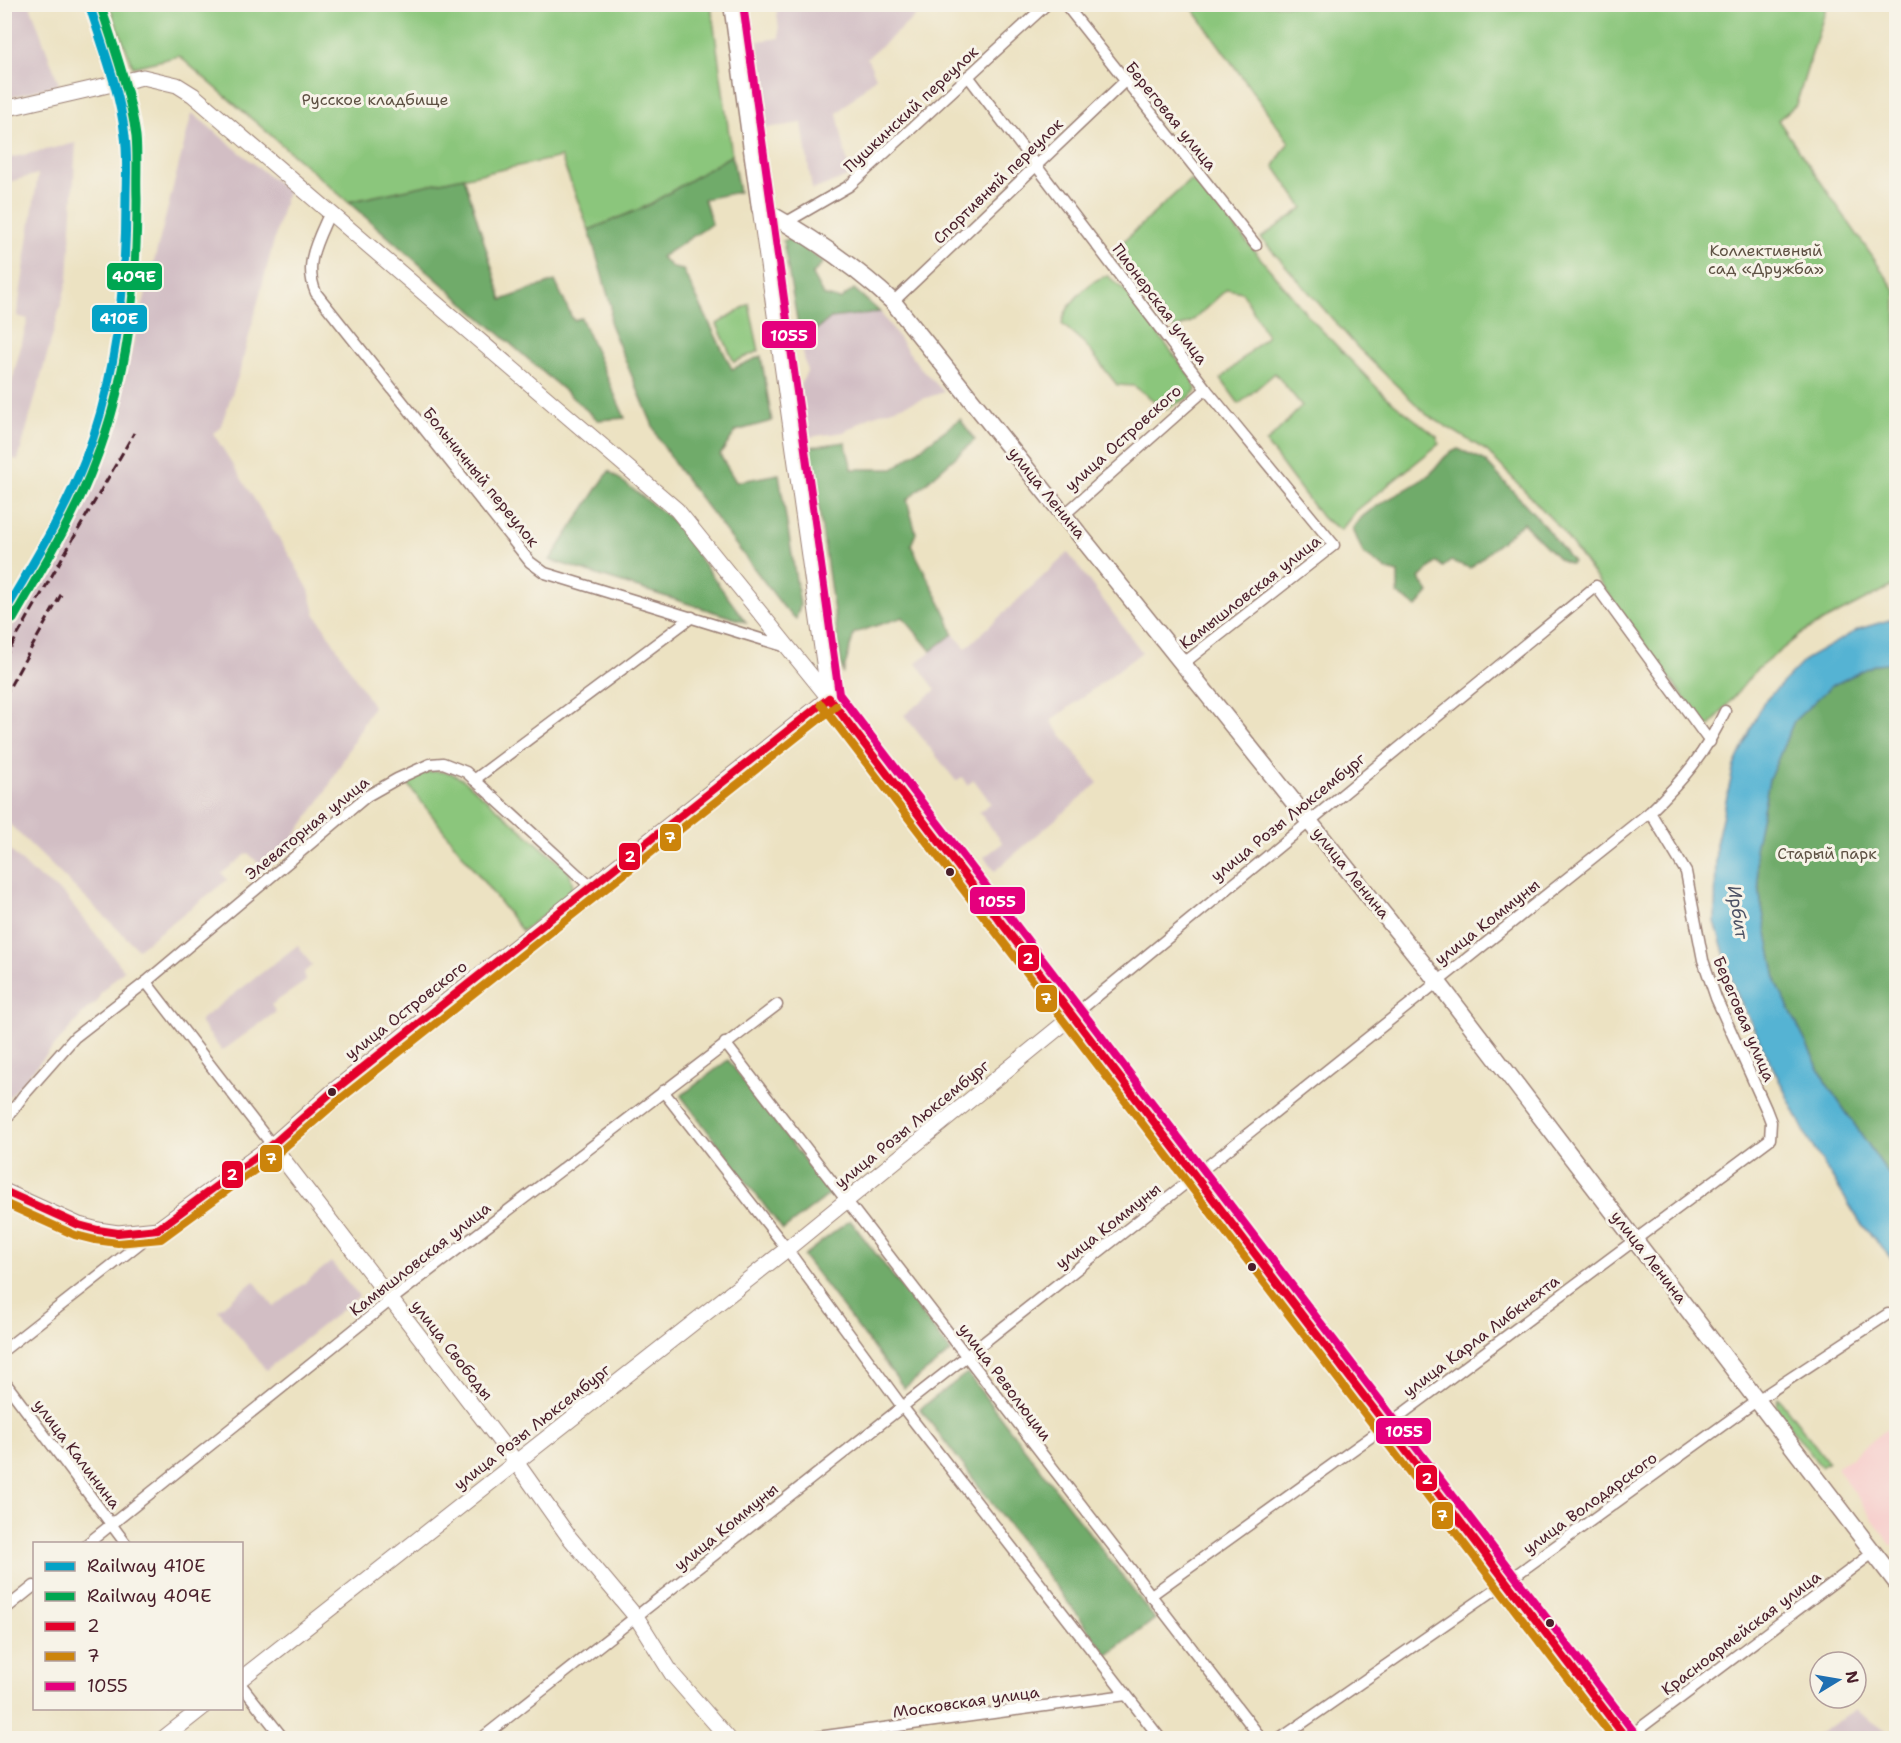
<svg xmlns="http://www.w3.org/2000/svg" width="1901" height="1743" viewBox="0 0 1901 1743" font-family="'Shantell Sans',sans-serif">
  <rect width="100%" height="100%" fill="#f7f3e8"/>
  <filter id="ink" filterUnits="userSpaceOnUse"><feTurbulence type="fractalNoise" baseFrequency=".0167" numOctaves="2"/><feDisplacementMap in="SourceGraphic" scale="12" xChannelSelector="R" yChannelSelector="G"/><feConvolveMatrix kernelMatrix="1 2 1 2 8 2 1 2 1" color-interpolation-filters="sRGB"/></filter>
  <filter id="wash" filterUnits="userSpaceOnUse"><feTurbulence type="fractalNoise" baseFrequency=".008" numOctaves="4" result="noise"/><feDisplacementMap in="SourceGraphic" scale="24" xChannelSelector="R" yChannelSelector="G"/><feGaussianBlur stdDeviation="1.35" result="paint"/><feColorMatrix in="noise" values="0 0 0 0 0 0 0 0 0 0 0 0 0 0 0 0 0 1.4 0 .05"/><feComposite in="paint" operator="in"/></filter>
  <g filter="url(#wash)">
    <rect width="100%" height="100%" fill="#ece2c2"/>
    <path fill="#f7d0ce" d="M1896,1422v123h-5l-54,-77z"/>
    <g fill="#d2bec4">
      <path d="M5,4l25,1 29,79 -54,15z"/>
      <path d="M776,5h147l1,4 -57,49 9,19 -39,36 13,63 -38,14 -10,-67 -36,5 -8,-87 22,-3z"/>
      <path d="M192,113l95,78 -48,183 -19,54 -7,5 78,125 18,32 6,23 58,93 -48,87 -45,64 -15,13 -17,-17 -26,20 5,7 -89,69 -133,-129v-179l21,-48 65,-109 20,-54z"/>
      <path d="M76,143l-8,136 -50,181 -13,-3v-49l23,-89 -11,-3 21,-142 -33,9v-24z"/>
      <path d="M880,312l38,53 26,27 -73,24 -27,16 -35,5 -9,-52 7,-13 -6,-30 30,-24z"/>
      <path d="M1068,553l74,99 -91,69 47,62 -103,88 -11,-14 19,-14 -24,-31 12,-9 -17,-23 -7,5 -5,-8 -6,4 -52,-66 32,-25 -20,-27 37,-29 13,14z"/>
      <path d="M5,845l27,27 33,23 59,75 -23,22 -4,10 -10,7 -82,93z"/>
      <path d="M298,945l14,21 -8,6 2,9 -35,24 5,7 -54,39 -23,-30z"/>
      <path d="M331,1262l28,34 -93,74 -48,-60 36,-29 20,26z"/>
      <path d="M1856,1710l37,26 3,-1v3h-84z"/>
    </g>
    <g fill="#8bc67b" stroke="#6a7253" stroke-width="1.5">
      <path d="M109,5h602l21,150 -85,51 -58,24 -28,-73 -213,45 -169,-146 -46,11z"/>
      <path d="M1190,5h637l-31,100 -18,15 118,171v293l-91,47 -49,39 -46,56 -6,-1 -145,-198 -72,-76 -60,-36 -69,-67 -97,-110 42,-30 -29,-42 15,-24z"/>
      <path d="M1190,180l13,9 107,129 76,79 51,40 2,7 -83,67 -15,19 -19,-12 -56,-75 36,-37 -27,-33 -36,31 -18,-25 46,-43 -25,-44 -15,-3 -36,33 -16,7 -63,-77z"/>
      <path d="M1108,276l18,16 67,88 3,10 -7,8 -24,11 -31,-23 -17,-1 -32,-41 -23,-20c2,-17 29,-46 46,-48z"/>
      <path d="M749,304l10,47 -25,11 -17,-38z"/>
      <path d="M436,771l15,2 13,7 105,91 4,15 -7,12 -44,33 -116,-149 16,-9z"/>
      <path d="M1778,1397l50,65 -7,5 -43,-56 -2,-6z"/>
    </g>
    <g fill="#70ab6b" stroke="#5d654b" stroke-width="1.5">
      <path d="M732,155l7,37 -35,7 8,25 -51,33 12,11 10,2 49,99 29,-13 11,65 -36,10 -16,24 16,27 43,-8 21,131 -4,14 -11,-10 -107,-140 -20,-31 -48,-114 1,-18 -22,-76 58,-24z"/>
      <path d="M464,177l38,123 53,-19 18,39 8,-2 44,100 -27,2 -250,-218z"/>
      <path d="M791,238l32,24 -11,13 11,20 17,5 14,-11 26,23 -49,6 -30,24 -18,-101z"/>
      <path d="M960,419l15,21 -68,60 9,33 -5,12 36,71 6,18 -22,17 -28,-34 -49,16 -11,41 -33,-227 35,-5 7,27h41z"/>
      <path d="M1458,449l26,11 54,58 35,44 -2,2 -12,-5 -36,-36 -53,45 -19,-7 -8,6 -6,-5 -18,16 10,15 -12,14 -19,-13v-21l-11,-3 -24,-17 -10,-24c9,-22 58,-38 78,-56 12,-11 10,-17 27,-24z"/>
      <path d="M609,471l61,47 76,104 -196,-62z"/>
      <path d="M1896,662v523l-70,-102 -49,-99 -16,-81 -6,-55 14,-68 25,-59 37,-35 45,-22z"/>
      <path d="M728,1060l102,134 -47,36 -102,-134z"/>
      <path d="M850,1220l101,132 -47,36 -101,-132z"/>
      <path d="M967,1373l188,246 -47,36 -188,-246z"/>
    </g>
    <path fill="#54b3d3" stroke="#4f697f" stroke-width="1.5" d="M1896,618v44l-20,2 -45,22 -37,35 -25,59 -14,69 6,54 16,81 49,99 70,102v79l-36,-42 -51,-81 -74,-151 -20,-68 1,-78 18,-78 29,-63 43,-44 53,-30z"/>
  </g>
  <g filter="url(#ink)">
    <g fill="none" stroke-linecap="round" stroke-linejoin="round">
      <g stroke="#9b8076" stroke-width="13">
        <g id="street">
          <path d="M1065,4l191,241"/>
          <path d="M968,76l238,313 128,156 -150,118"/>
          <path d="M330,212c-12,28 -27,51 -14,81l214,269 15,11 242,74"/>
          <path d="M785,223l64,-37 198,-182"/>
          <path d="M893,302l231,-220"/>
          <path d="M1064,515l142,-126"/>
          <path d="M474,780l218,-163"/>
          <path d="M146,982l126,163"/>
          <path d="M1073,1016l523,-430 114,156"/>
          <path d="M725,1043l536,695"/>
          <path d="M663,1091l124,158 114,156 259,333"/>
          <path d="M4,1122l19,-26 52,-59 71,-55 221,-186 30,-17 33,-15 13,-1 23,9 125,115"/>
          <path d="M4,1350l154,-121"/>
          <path d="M4,1381l122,163"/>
          <path d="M87,1544l304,-244 386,-295"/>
          <path d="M1150,1596l236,-170 384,-287 1,-17 -5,-13 -50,-111 -13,-38 -17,-88 -36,-60"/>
          <path d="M4,1610l30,-24"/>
          <path d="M242,1686l41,52"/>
          <path d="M482,1738l713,-562 455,-364c34,-33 55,-58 75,-101"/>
          <path d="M810,1738l316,-43"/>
          <path d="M1281,1738l225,-156 253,-183 129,-85"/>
          <path d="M1627,1738l247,-186"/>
        </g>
      </g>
      <g stroke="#9b8076" stroke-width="17">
        <g id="secondary">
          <path d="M4,109l139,-32 34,8 16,10 484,415 152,188 797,1040"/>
          <path d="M760,208l69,490"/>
          <path d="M272,1145l244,317 53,75 68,81 35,56 56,64"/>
          <path d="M4,1191l75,34 19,5 20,3 40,-4 114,-84 60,-53 497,-394"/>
          <path d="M242,1678l545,-429 286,-233"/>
          <path d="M164,1738l38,-30"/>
        </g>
      </g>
      <g stroke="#9b8076" stroke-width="19">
        <path id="primary" d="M732,4l28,204c48,27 94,57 133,94l544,679 459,601"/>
      </g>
      <use href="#street" stroke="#fff" stroke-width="10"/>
      <use href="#secondary" stroke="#fff" stroke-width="15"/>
      <use href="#primary" stroke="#fff" stroke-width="16"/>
      <g stroke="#4a1f2b" stroke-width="3" stroke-dasharray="9 4.5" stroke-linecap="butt">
        <path d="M4,659l130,-226"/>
        <path d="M4,697l58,-104"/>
        <path d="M4,921l4,-1"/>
      </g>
      <g stroke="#f7f3e8" stroke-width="12">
        <g id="bus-1">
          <path d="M829,698l797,1040"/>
          <path d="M4,1191l75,34 19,5 20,3 40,-4 114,-84 60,-53 497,-394"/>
        </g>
      </g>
      <g stroke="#f7f3e8" stroke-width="12">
        <g id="bus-2">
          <path d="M821,704l792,1034"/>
          <path d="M4,1203l71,32 20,5 23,3 43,-4 117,-86 61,-53 497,-394"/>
        </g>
      </g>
      <g stroke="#f7f3e8" stroke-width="12">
        <path id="bus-3" d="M743,4l96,690 795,1038"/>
      </g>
      <use href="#bus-1" stroke="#e4002b" stroke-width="8"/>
      <use href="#bus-2" stroke="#cc840b" stroke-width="8"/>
      <use href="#bus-3" stroke="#e5007d" stroke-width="8"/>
      <g stroke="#f7f3e8" stroke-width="14">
        <path id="rail-1" d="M4,613c29,-50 60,-99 81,-153 32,-82 41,-172 41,-260 0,-21 2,-43 -1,-64 -5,-45 -22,-88 -36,-132"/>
      </g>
      <g stroke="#f7f3e8" stroke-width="14">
        <path id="rail-2" d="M13,619c29,-51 61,-101 82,-157 33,-83 42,-174 42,-263 -1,-21 1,-42 -1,-63 -6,-45 -22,-89 -36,-132"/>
      </g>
      <use href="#rail-1" stroke="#04a2c6" stroke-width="9"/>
      <use href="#rail-2" stroke="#00a651" stroke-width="9"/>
    </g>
  </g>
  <g fill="#4a1f2b" stroke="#f7f3e8" stroke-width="2">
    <circle cx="950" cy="872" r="5"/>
    <circle cx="332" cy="1092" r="5"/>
    <circle cx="1252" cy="1267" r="5"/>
    <circle cx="1550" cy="1623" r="5"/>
  </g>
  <g text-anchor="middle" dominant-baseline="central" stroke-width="6" stroke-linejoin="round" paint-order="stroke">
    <g font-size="16" fill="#5e5143" stroke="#f7f3e8">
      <text x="375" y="99">Русское кладбище</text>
      <text x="1766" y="250">Коллективный<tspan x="1766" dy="18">сад «Дружба»</tspan></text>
      <text x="1827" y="853">Старый парк</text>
    </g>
    <g font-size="16" fill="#4a1f2b" stroke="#f7f3e8">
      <text transform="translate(911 109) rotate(-43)">Пушкинский переулок</text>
      <text transform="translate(1171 116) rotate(51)">Береговая улица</text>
      <text transform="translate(998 181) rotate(-44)">Спортивный переулок</text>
      <text transform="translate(1160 304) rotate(53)">Пионерская улица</text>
      <text transform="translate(1123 438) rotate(-42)">улица Островского</text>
      <text transform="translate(481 477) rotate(51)">Больничный переулок</text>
      <text transform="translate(1047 493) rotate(51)">улица Ленина</text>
      <text transform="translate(1250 592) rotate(-38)">Камышловская улица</text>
      <text transform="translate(1288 817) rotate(-39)">улица Розы Люксембург</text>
      <text transform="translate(307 828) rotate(-39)">Элеваторная улица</text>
      <text transform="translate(1351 873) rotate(51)">улица Ленина</text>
      <text transform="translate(1487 922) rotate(-38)">улица Коммуны</text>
      <text transform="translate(406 1010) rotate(-38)">улица Островского</text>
      <text transform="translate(1744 1019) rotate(67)">Береговая улица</text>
      <text transform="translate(912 1124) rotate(-39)">улица Розы Люксембург</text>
      <text transform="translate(1108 1226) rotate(-38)">улица Коммуны</text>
      <text transform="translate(1649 1257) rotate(52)">улица Ленина</text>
      <text transform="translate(420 1259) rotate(-38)">Камышловская улица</text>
      <text transform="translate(1481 1336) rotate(-37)">улица Карла Либкнехта</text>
      <text transform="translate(452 1350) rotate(52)">улица Свободы</text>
      <text transform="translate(1005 1382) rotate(53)">улица Революции</text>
      <text transform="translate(532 1427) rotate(-38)">улица Розы Люксембург</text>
      <text transform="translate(77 1454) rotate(53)">улица Калинина</text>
      <text transform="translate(1590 1503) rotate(-36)">улица Володарского</text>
      <text transform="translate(726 1527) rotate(-39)">улица Коммуны</text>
      <text transform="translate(1741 1633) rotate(-37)">Красноармейская улица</text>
      <text transform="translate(966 1702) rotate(-8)">Московская улица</text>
    </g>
    <g font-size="18" font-style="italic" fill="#4e5366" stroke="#f7f3e8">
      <text transform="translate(1738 912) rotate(81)">Ирбит</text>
    </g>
  </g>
  <g stroke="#f7f3e8" stroke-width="2">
    <rect x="106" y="262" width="57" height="29" rx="6" fill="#00a651"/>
    <rect x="91" y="304" width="57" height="29" rx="6" fill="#04a2c6"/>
    <rect x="761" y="320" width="56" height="29" rx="6" fill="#e5007d"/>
    <rect x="659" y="823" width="23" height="29" rx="6" fill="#cc840b"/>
    <rect x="618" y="842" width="23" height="29" rx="6" fill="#e4002b"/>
    <rect x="969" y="886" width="57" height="29" rx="6" fill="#e5007d"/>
    <rect x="1017" y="944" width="23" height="28" rx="6" fill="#e4002b"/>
    <rect x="1035" y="984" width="23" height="29" rx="6" fill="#cc840b"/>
    <rect x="259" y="1144" width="24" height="29" rx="6" fill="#cc840b"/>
    <rect x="221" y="1160" width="23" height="29" rx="6" fill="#e4002b"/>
    <rect x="1375" y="1417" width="57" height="28" rx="6" fill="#e5007d"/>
    <rect x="1415" y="1464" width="23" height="28" rx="6" fill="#e4002b"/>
    <rect x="1431" y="1501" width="23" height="29" rx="6" fill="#cc840b"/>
  </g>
  <g font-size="16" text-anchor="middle" font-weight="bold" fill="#fff">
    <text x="134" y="282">409E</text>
    <text x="119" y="324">410E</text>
    <text x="789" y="341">1055</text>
    <text x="670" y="843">7</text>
    <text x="630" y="862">2</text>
    <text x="997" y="907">1055</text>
    <text x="1028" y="964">2</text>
    <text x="1046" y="1004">7</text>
    <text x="271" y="1164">7</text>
    <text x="232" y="1180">2</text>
    <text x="1404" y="1437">1055</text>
    <text x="1427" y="1484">2</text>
    <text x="1442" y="1521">7</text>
  </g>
  <rect width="1901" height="1743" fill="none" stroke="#f7f3e8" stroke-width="24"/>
  <rect x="33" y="1542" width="210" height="168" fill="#f7f3e8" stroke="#b29e9c" stroke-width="1.5"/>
  <rect x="45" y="1562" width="30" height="9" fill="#04a2c6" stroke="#b29e9c" stroke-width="1.5"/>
  <text x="87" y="1572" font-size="18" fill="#4a1f2b">Railway 410E</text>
  <rect x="45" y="1592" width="30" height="9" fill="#00a651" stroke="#b29e9c" stroke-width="1.5"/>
  <text x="87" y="1602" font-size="18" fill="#4a1f2b">Railway 409E</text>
  <rect x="45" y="1622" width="30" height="9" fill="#e4002b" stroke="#b29e9c" stroke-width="1.5"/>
  <text x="87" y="1632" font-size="18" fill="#4a1f2b">2</text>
  <rect x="45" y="1652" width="30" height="9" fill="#cc840b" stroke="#b29e9c" stroke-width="1.5"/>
  <text x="87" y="1662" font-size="18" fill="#4a1f2b">7</text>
  <rect x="45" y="1682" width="30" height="9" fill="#e5007d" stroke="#b29e9c" stroke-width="1.5"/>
  <text x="87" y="1692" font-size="18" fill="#4a1f2b">1055</text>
  <g transform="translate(1838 1680) rotate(79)"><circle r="28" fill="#f7f3e8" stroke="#b29e9c" stroke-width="1.5"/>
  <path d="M0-4.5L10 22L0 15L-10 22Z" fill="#1f6fb2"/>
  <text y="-9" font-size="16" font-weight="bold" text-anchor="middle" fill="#4a1f2b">N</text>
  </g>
</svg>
